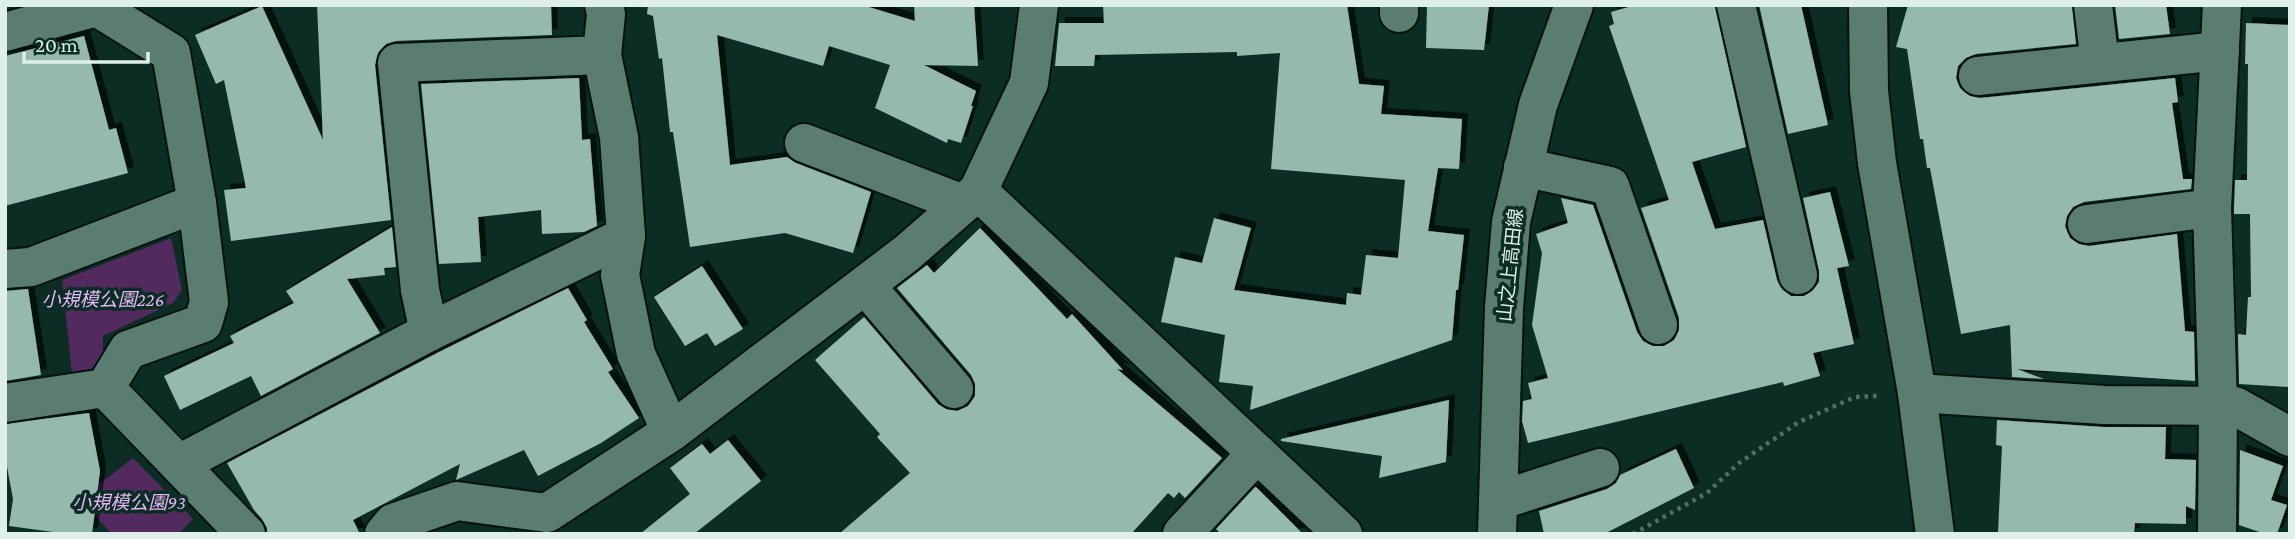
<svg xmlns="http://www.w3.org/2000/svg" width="2295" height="539" viewBox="0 0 2295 539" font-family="'Crimson Pro','Noto Sans JP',serif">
  <defs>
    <filter id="shadow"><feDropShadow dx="6" dy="-6" stdDeviation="0" flood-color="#0009"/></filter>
  </defs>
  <rect width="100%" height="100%" fill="#0b2d24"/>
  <g fill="#522a5e">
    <path d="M171,238l11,52 -9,13 -70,33v33l-31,4 -10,-93z"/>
    <path d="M133,458l60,61 -15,15h-67l-30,-36z"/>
  </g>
  <g fill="#95b9ac" filter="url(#shadow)">
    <path d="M317,5h234l1,30 -156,6 -10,3 -8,9 -3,12 16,155 -160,21 -7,-51 22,-2 -22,-108 -8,4 -21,-49 67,-29 61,134z"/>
    <path d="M648,5h214l53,16 -1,-16h60l4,61 -54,-1 52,26 -5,15h2l-12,37 -13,-4 -1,4 -72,-35 15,-43 -61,-19 -6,20 -106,-31 13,130 57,-8 9,6 75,29 -18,61 -68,-20 -95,14 -17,-115h-3l-8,-74 -3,1 -6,-43 -6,-2z"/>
    <path d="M1103,5h244l12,79 25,2 -3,28 81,5 -3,50 -21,-1 -10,63 36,4 -6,55h-2l-4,50 -202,70 3,-24 -34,-4 6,-47 -64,-13 14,-65 27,6 12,-45 37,10 -17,62 112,15 1,-12 14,2 5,-40 32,3 7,-78 -134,-11 9,-116 -43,3v-4l-142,3 -1,11h-39l4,-43h45z"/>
    <path d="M1427,5h62l-5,45 -58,-2z"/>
    <path d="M1636,5h79l31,142 -54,15 23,67 48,-9 14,60 5,9 9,7h13l8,-5 7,-9v-11l-16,-73 27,-6 19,74 -12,2 17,76 -41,9 7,23 -36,10 -1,-4 -255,61 -6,-22 1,-20 9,-2 -4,-16 20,-5 -16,-53 10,-72 -6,-19 32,-11 -7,-25 32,7 44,127 6,9 10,5h11l10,-6 5,-10v-12l-38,-110 28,-8 -60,-174 5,-2 -3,-12z"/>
    <path d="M1759,5h42l27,120 -40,9z"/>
    <path d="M1908,5h164l4,39 -100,10 -10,4 -8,8 -2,12 4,10 10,8 10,2 195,-20 3,24 -6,1 11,76h9l-1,10 -107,13 -11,5 -6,9 -2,10 5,12 9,6 10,2 88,-12 8,97 9,1 1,49 -178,-12 27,10 -32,-2 -2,-52 -49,9 -31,-166h-3l-4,-29h-3l-13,-90 -11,-2z"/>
    <path d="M2115,5h51l4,29 -51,5z"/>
    <path d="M2246,23l44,2v362l-51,-3 -1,-50 8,1 2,-38h3l-1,-83h-16v-6l1,-28h12l1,-116h-3z"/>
    <path d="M84,36l25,94 7,-2 12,45 -123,33v-150z"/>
    <path d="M579,78l3,62 8,-1 7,87 -13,6 -42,2 -1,-24 -63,7 3,45 -42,2 -18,-180z"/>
    <path d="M392,227l4,40 -12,1 1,7 -38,4 33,54 -119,63 -10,-20 -71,34 -16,-34 70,-33 -4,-7 64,-33 -8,-12z"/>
    <path d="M980,228l87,91 5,-5 51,56 -6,-1 105,89 -37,40 -6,-6 -5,6 -6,-5 -37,41h-292l71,-61 -33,-36 3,-3 -65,-74 49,-43 74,87 8,5 11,2 11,-5 7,-10v-12l-4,-9 -74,-87 30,-23 7,8z"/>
    <path d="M702,266l41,63 -28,17 -8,-13 -22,13 -31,-49z"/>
    <path d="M568,288l19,32 -3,2 29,47 -5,3 31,46 -38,25 -63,33 -14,-26 -68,30 4,-16 -107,56 7,14h-93v-6l-5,-9 -8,-9 -27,-47 212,-111z"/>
    <path d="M28,289l13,86 -36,6v-90z"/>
    <path d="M1449,400l-3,62 -67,16 3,-22 -101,-15v-2z"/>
    <path d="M89,413l11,58 -8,63h-24l-59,-8 4,-27 -8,-43v-32z"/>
    <path d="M1997,420l106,7h63l-1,32 31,1 -1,50 -9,-4v18l-51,-1 -1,11 -136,-1 4,-87 -6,-1z"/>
    <path d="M728,440l33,41 -67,53h-54l50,-40 -20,-26 32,-24 8,10z"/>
    <path d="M1676,449l18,39 -90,46h-60l-5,-23 68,-22 9,-6 4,-8z"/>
    <path d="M2240,450l43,16 -12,34 16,5 -10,29h-12l-26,-9z"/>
    <path d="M1255,487l2,1 46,46h-82l-5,-5z"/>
  </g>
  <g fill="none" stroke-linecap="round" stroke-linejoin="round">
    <g stroke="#00140e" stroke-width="42">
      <g id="minor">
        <path d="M604,5l2,9 -4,41 17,82 7,99 -6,39 16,79 35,78"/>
        <path d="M1399,5v8"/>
        <path d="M1736,5l62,270"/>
        <path d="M1868,5l1,86 8,72 40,230 18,141"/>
        <path d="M2093,5l7,58"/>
        <path d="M5,32l92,-25 74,46 26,150 12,99 -6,21 -75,27 -23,38 -100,15"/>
        <path d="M1978,76l242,-25"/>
        <path d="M804,143l159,61"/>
        <path d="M1523,167l87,19 48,139"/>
        <path d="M978,191l365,343"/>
        <path d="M2087,224l125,-16"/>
        <path d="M5,269l26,-2 166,-64"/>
        <path d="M865,285l89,104"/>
        <path d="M429,332l-9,-42 -23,-227 205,-8"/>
        <path d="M105,388l141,146"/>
        <path d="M1917,393l187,12 131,1 55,31"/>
        <path d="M179,464l250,-132 197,-96"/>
        <path d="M1498,501l102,-33"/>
        <path d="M384,534l9,-11 64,-22 90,12 124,-81 236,-179 71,-62 51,-108 10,-78"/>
        <path d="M1182,534l75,-81"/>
        <path d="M1497,534l7,-226 7,-86 27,-117 36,-100"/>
        <path d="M2217,534l1,-129 -6,-197 10,-203"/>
      </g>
    </g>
    <path stroke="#526e66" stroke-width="4.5" stroke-dasharray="3.5 5" stroke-linecap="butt" d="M1633,534l74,-41 32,-30 60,-41 56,-25 22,-1"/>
    <use href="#minor" stroke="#5b7d71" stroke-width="38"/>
  </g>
  <g text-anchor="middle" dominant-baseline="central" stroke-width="7" stroke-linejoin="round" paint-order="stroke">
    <g font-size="19" fill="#def0e9" stroke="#0b2d24">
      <text transform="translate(1510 265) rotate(-84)">山之上高田線</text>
    </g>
    <g font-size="19" font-style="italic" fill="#e5b4f5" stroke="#0b2d24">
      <text x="103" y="299">小規模公園226</text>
      <text x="129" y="502">小規模公園93</text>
    </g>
  </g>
  <rect width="2295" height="539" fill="none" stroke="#def0e9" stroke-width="14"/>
  <path d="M24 52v10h124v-10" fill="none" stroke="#def0e9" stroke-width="3.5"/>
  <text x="35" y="52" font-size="21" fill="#def0e9" stroke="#0b2d24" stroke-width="5" paint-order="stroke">20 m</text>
</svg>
